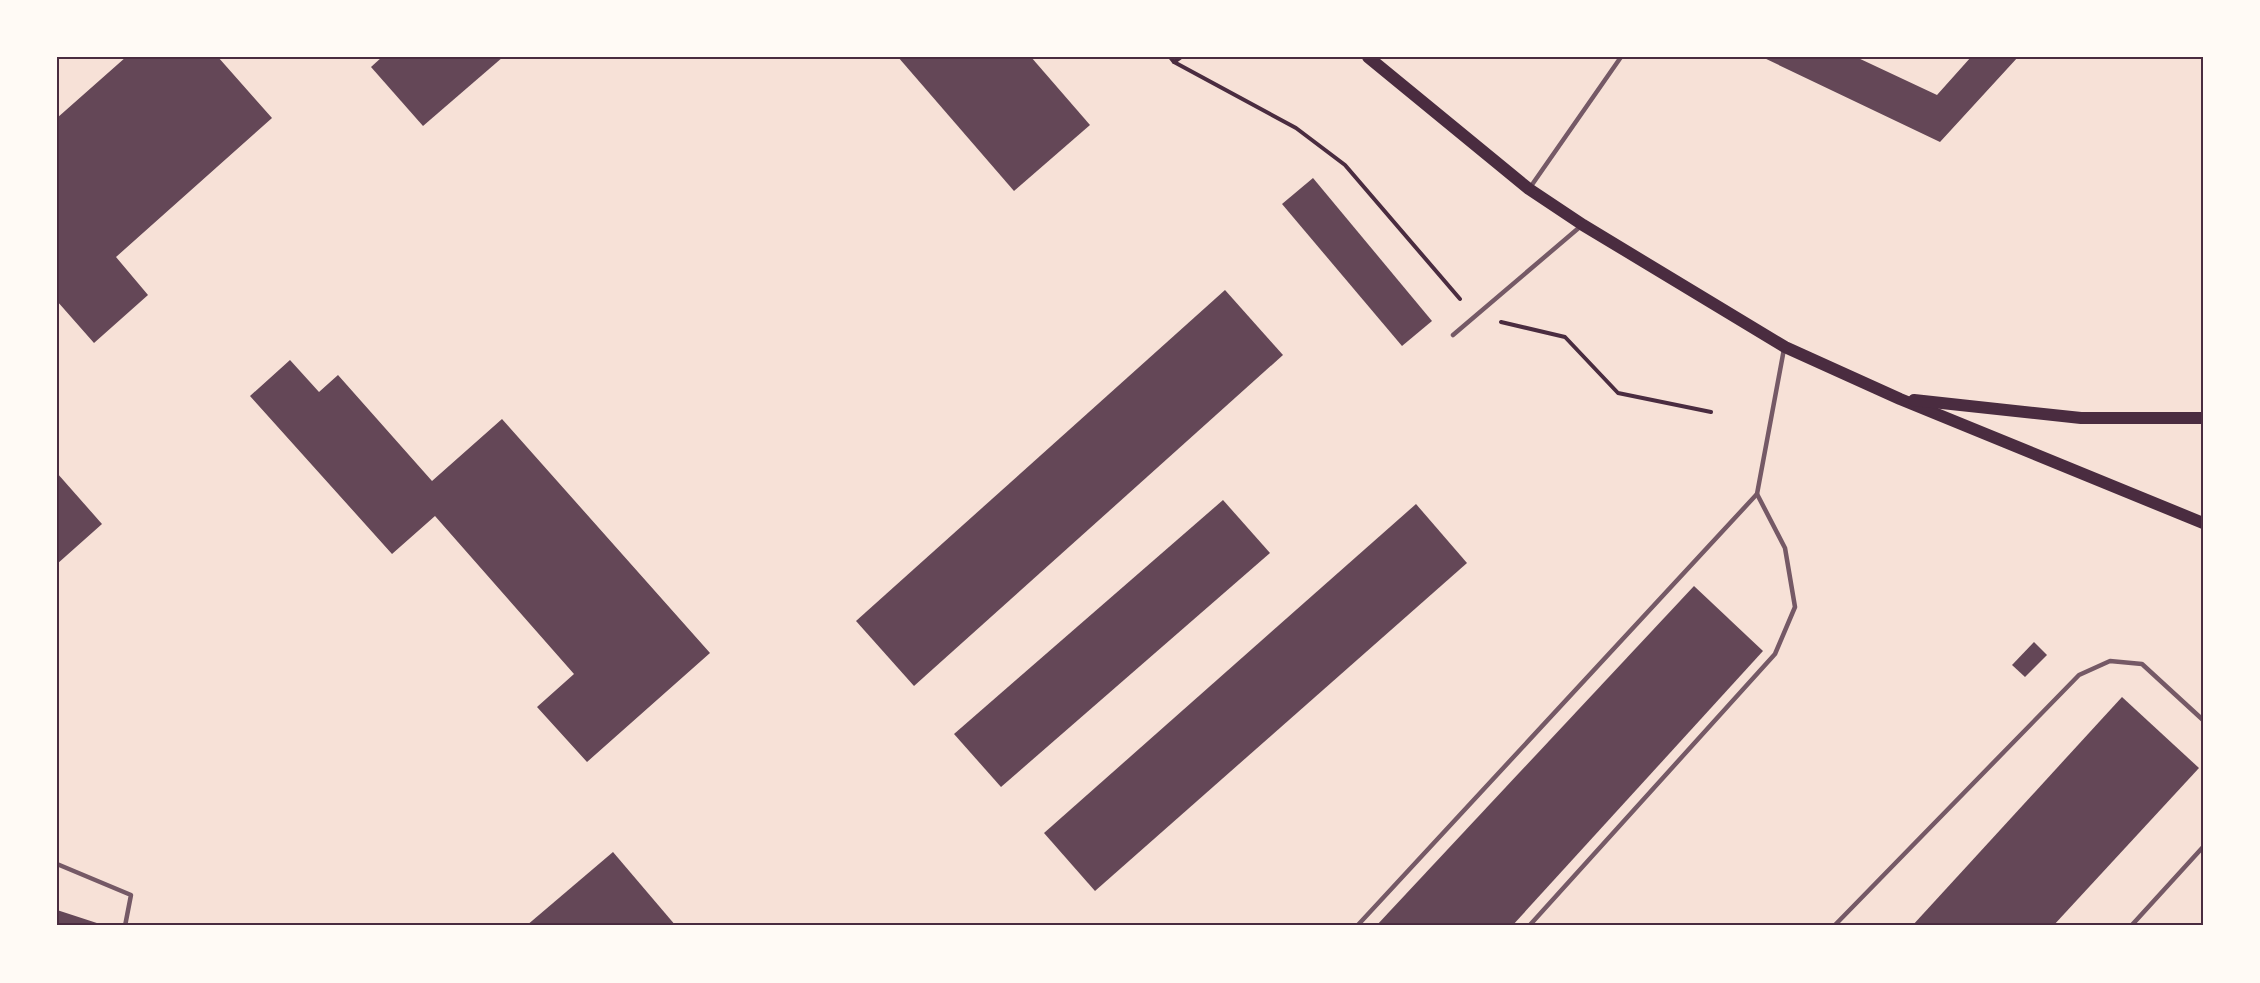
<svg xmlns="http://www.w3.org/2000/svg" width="2260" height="983" viewBox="0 0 2260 983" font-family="Ubuntu,sans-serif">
  <rect width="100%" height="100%" fill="#f7e1d7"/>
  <g fill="#644757">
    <path d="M126,57h92l54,61 -156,139 32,38 -54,48 -37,-42v-183z"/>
    <path d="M382,57h121l-80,69 -52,-59z"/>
    <path d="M898,57h133l59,68 -76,66z"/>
    <path d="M1762,57h94l81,38 34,-38h47l-78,85z"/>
    <path d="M1313,178l119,143 -30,25 -120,-142z"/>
    <path d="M1225,290l58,65 -369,331 -58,-65z"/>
    <path d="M290,360l29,32 19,-17 94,106 70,-62 208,234 -123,109 -50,-55 37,-33 -139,-158 -43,38 -142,-158z"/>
    <path d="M57,473l45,51 -45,40z"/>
    <path d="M1223,500l47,53 -269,234 -47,-53z"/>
    <path d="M1416,504l51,59 -372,328 -51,-58z"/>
    <path d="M1694,586l69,65 -251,275h-136z"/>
    <path d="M2034,642l13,13 -22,22 -13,-12z"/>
    <path d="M2122,697l77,71 -146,158h-141z"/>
    <path d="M613,852l63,74h-150z"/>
    <path d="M57,910l49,16h-49z"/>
  </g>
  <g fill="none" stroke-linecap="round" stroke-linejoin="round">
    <g stroke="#4a2c40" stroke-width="4">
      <path d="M1170,57l4,5 7,-5"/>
      <path d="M1174,62l122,66 49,37 115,134"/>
      <path d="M1501,322l64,15 53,56 93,19"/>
    </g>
    <g stroke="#755966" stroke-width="4.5">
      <path d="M1529,189l92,-132"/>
      <path d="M1453,335l128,-109"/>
      <path d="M57,864l74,31 -6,31"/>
      <path d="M1357,926l400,-432 27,-145"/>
      <path d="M1529,926l246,-272 20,-47 -10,-59 -28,-54"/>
      <path d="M1834,926l245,-251 31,-14 32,3 61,56"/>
      <path d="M2131,926l72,-79"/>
    </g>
    <g stroke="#4a2c40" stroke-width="12">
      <path d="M1368,57l161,132 54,36 202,122 115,52 303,124"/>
      <path d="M1914,400l167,18h122"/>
    </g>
  </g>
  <rect width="2260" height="983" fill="none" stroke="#fffaf5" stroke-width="117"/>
  <rect x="58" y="58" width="2144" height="866" fill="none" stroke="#4a2c40" stroke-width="2"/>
</svg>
